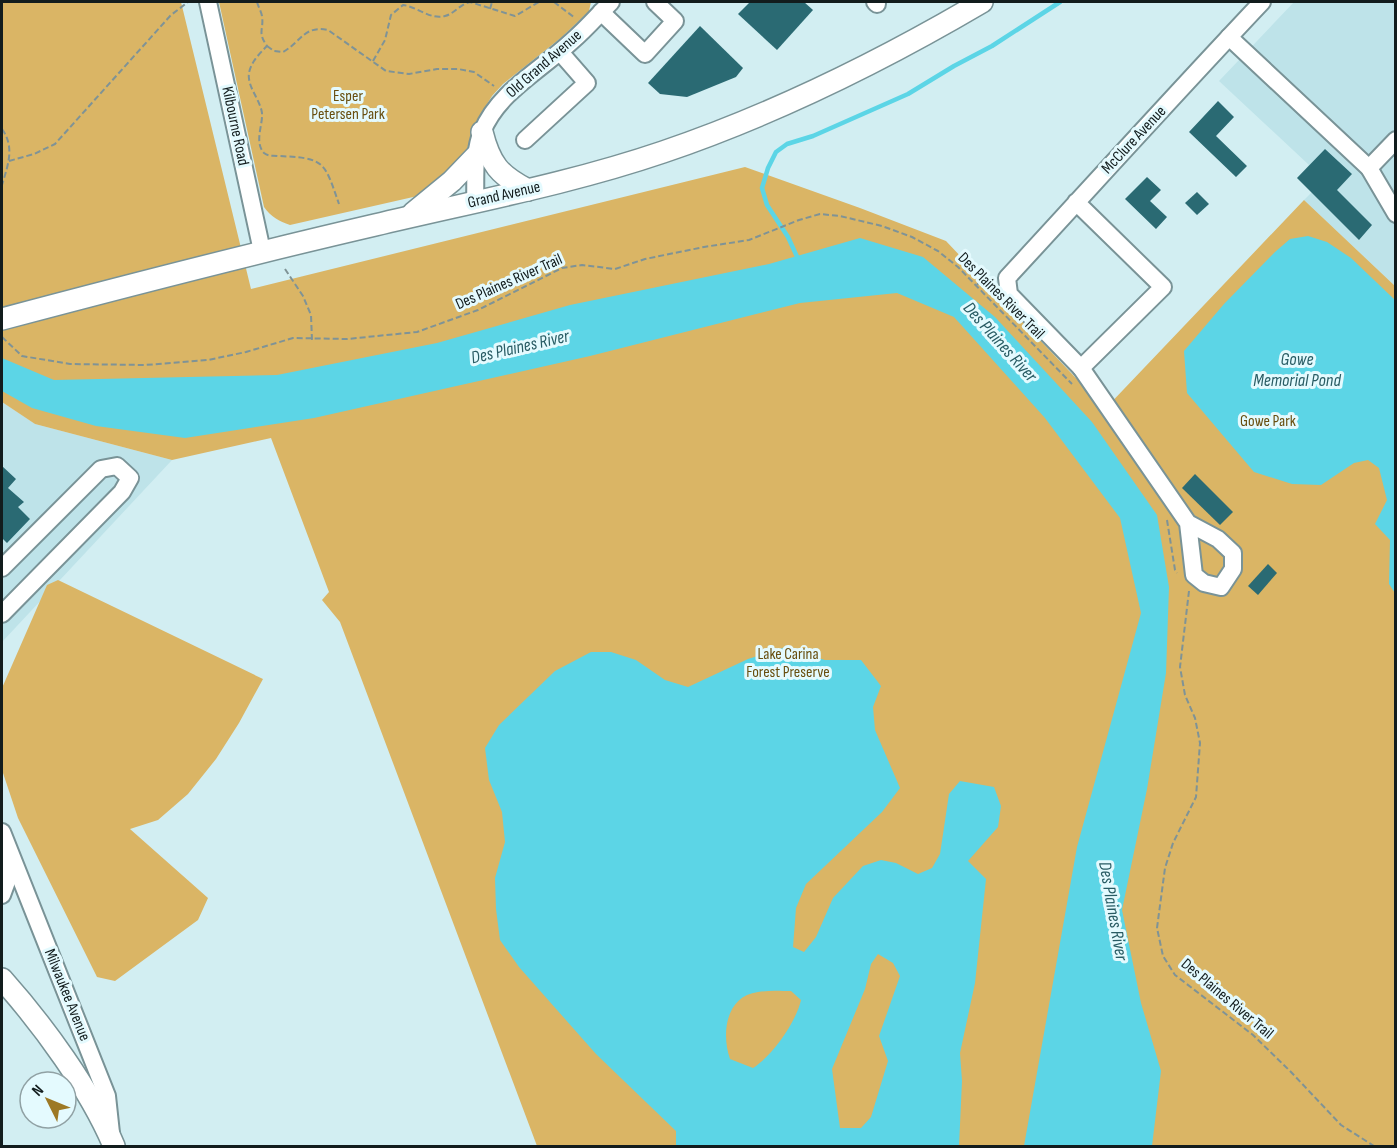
<svg xmlns="http://www.w3.org/2000/svg" width="1397" height="1148" viewBox="0 0 1397 1148" font-family="'Sofia Sans Condensed',sans-serif">
  <rect width="100%" height="100%" fill="#d2eef2"/>
  <g fill="#bee3e9">
    <path d="M1294,2h101v284l-91,-86 8,-8 -15,-14 12,-13 -90,-84z"/>
    <path d="M2,402l33,22 137,36 -170,182z"/>
  </g>
  <g fill="#dab565">
    <path d="M2,2h179l70,287 494,-122 115,41 86,33 145,153 13,16 200,-210 91,86v860h-858l-197,-524 -18,-22 7,-8 -58,-154 -99,22 -137,-36 -33,-22z"/>
    <path d="M219,2h372l-2,9 -27,26 -59,47 -11,12 -16,26 -9,27 -13,22 -32,24 -132,30c-11,-4 -19,-8 -26,-18z"/>
    <path d="M58,580l205,99 -24,44 -23,36 -28,35 -30,26 -28,9 78,69 -10,22 -83,61 -18,-4 -79,-159 -16,-48v-82l45,-103z"/>
  </g>
  <g fill="#5cd5e6" fill-rule="evenodd">
    <path d="M1308,236l19,6 24,16 44,42v293l-6,-9 1,-44 -15,-16 12,-24 -8,-32 -11,-8 -14,3 -33,22 -29,-1 -38,-12 -67,-79 -3,-42 40,-47 51,-52 15,-13z"/>
    <path d="M860,238l63,19 72,60 97,105 65,93 12,72 -3,86 -19,116 -25,121 19,93 20,68 -9,75h-128l53,-299 64,-234 -21,-95 -75,-100 -91,-101 -57,-24 -97,10 -210,53 -276,62 -129,20 -89,-12 -64,-18 -30,-17v-33l52,22 223,-5 160,-32 133,-38 199,-41z"/>
    <path d="M783,648l42,12h36l20,26 -8,21 2,23 25,58 -18,24 -76,72 -10,24 -3,39 11,5 12,-15 17,-39 30,-32 18,-6 15,3 22,11 14,-6 8,-14 9,-60 11,-13 34,6 7,19 -3,21 -30,34 18,18 -11,104 -15,70 2,28 -3,65h-283v-15l-80,-77 -77,-87 -19,-27 -4,-31 -1,-31 10,-36 -3,-30 -13,-32 -4,-32 14,-23 56,-54 36,-19h20l25,8 29,20 23,7 60,-28zM878,954l15,9 7,13 -21,60 9,25 -17,56 -10,11h-21l-8,-59 33,-80 6,-25zM791,991l10,9c-5,22 -28,55 -48,68l-23,-9c-9,-26 -4,-63 28,-67 11,-2 23,-1 33,-1z"/>
  </g>
  <g fill="none" stroke-linecap="round" stroke-linejoin="round">
    <path stroke="#5cd5e6" stroke-width="4.5" d="M799,261l-11,-24 -21,-32 -5,-17 6,-20 8,-16 11,-8 26,-8 95,-42 46,-28 38,-20 68,-44"/>
  </g>
  <g fill="#2a6a73">
    <path d="M750,2h54l9,8 -36,40 -39,-36z"/>
    <path d="M700,26l43,42 -7,9 -49,20 -27,-3 -12,-11z"/>
    <path d="M1218,101l16,16 -18,19 31,30 -11,11 -47,-45z"/>
    <path d="M1325,149l27,25 -15,16 35,35 -13,15 -62,-62z"/>
    <path d="M1147,177l14,13 -11,11 17,16 -11,12 -31,-30z"/>
    <path d="M1197,192l12,12 -12,11 -12,-12z"/>
    <path d="M2,466l14,13 -8,9 16,14 -6,5 12,12 -23,24 -5,-5z"/>
    <path d="M1195,474l38,38 -13,13 -38,-37z"/>
    <path d="M1268,564l9,9 -19,22 -10,-9z"/>
  </g>
  <g fill="none" stroke-linecap="round" stroke-linejoin="round">
    <g stroke="#799397" stroke-width="20">
      <g id="minor">
        <path d="M208,2l54,249"/>
        <path d="M875,2l2,2"/>
        <path d="M601,12l44,42 30,-33 -20,-19"/>
        <path d="M1229,37l140,131 27,46"/>
        <path d="M525,140l62,-57 -27,-31"/>
        <path d="M1369,168l27,-28"/>
        <path d="M475,201c1,-22 -2,-48 7,-69 16,-40 59,-62 90,-91 14,-12 26,-26 39,-39"/>
        <path d="M1076,202l87,85 -82,81 -72,-74 -2,-16c85,-92 169,-185 255,-276"/>
        <path d="M1081,368l107,155 30,16 15,14v16l-12,18 -17,-4 -10,-8 -6,-52"/>
        <path d="M2,568l99,-99 16,-3 13,12 -8,14 -120,122"/>
        <path d="M2,832l105,264 4,37"/>
        <path d="M2,895l7,-19v-18"/>
      </g>
    </g>
    <g stroke="#799397" stroke-width="24">
      <g id="major">
        <path d="M482,132c8,32 17,43 46,58"/>
        <path d="M413,213l39,-32 24,-25"/>
        <path d="M2,319c124,-33 248,-65 373,-94 96,-23 194,-41 288,-73 112,-38 217,-90 319,-150"/>
        <path d="M2,979c41,46 88,110 112,167"/>
      </g>
    </g>
    <g stroke="#7f9396" stroke-width="2" stroke-dasharray="6 3" stroke-linecap="butt">
      <path d="M257,2c1,4 4,9 5,14 2,14 -5,16 5,30 -7,7 -16,16 -18,27 -2,14 11,26 13,40 1,12 -8,29 2,40 5,4 8,2 14,3 47,2 46,5 61,48"/>
      <path d="M554,2l21,16"/>
      <path d="M490,9l2,-7"/>
      <path d="M267,46l7,5 9,1c18,-10 21,-27 45,-22l58,41 23,3 28,-5h21l16,3 20,14"/>
      <path d="M373,61l12,-21 6,-25 12,-10c15,2 27,15 42,11 9,-2 15,-12 25,-14l45,14 24,-14"/>
      <path d="M2,129c13,18 6,36 0,56"/>
      <path d="M9,161l25,-7 21,-10 116,-129 17,-13"/>
      <path d="M285,269l18,27 8,19 1,25"/>
      <path d="M977,285l3,-5 12,2"/>
      <path d="M2,337l20,19 48,8 75,1 63,-5 38,-8 47,-14 54,1 70,-7 61,-22 84,-42 20,-3 33,4 30,-10 59,-12 45,-7 50,-20 21,-6 20,2 42,10 30,11 26,14 20,16 114,117"/>
      <path d="M1167,520l8,50 2,3"/>
      <path d="M1189,591l-9,76 5,28 10,23 5,25 -4,54 -23,46 -8,25 -8,60 6,28 12,19 78,60 38,37 50,53 33,21"/>
    </g>
    <use href="#minor" stroke="#fff" stroke-width="16"/>
    <use href="#major" stroke="#fff" stroke-width="21"/>
  </g>
  <g text-anchor="middle" dominant-baseline="central" stroke-width="6" stroke-linejoin="round" paint-order="stroke">
    <g font-size="16" fill="#121c1d" stroke="#e4fafe">
      <text transform="translate(544 64) rotate(-41)">Old Grand Avenue</text>
      <text transform="translate(235 126) rotate(78)">Kilbourne Road</text>
      <text transform="translate(1134 140) rotate(-47)">McClure Avenue</text>
      <text transform="translate(504 195) rotate(-13)">Grand Avenue</text>
      <text transform="translate(509 282) rotate(-24)">Des Plaines River Trail</text>
      <text transform="translate(1001 296) rotate(45)">Des Plaines River Trail</text>
      <text transform="translate(67 995) rotate(68)">Milwaukee Avenue</text>
      <text transform="translate(1227 999) rotate(40)">Des Plaines River Trail</text>
    </g>
    <g font-size="16" fill="#684e0f" stroke="#e4fafe">
      <text x="348" y="96">Esper<tspan x="348" dy="18">Petersen Park</tspan></text>
      <text x="1268" y="421">Gowe Park</text>
      <text x="788" y="654">Lake Carina<tspan x="788" dy="18">Forest Preserve</tspan></text>
    </g>
    <g font-size="18" font-style="italic" fill="#295c64" stroke="#e4fafe">
      <text transform="translate(1000 342) rotate(48)">Des Plaines River</text>
      <text transform="translate(520 347) rotate(-13)">Des Plaines River</text>
      <text x="1297" y="359">Gowe<tspan x="1297" dy="21">Memorial Pond</tspan></text>
      <text transform="translate(1113 911) rotate(80)">Des Plaines River</text>
    </g>
  </g>
  <rect width="1397" height="1148" fill="none" stroke="#121c1d" stroke-width="6"/>
  <g transform="translate(48 1100) rotate(313)"><circle r="28" fill="#e4fafe" stroke="#90a1a4" stroke-width="1.5"/>
  <path d="M0-4.5L10 22L0 15L-10 22Z" fill="#9d7925"/>
  <text y="-9" font-size="16" font-weight="bold" text-anchor="middle" fill="#121c1d">N</text>
  </g>
</svg>
